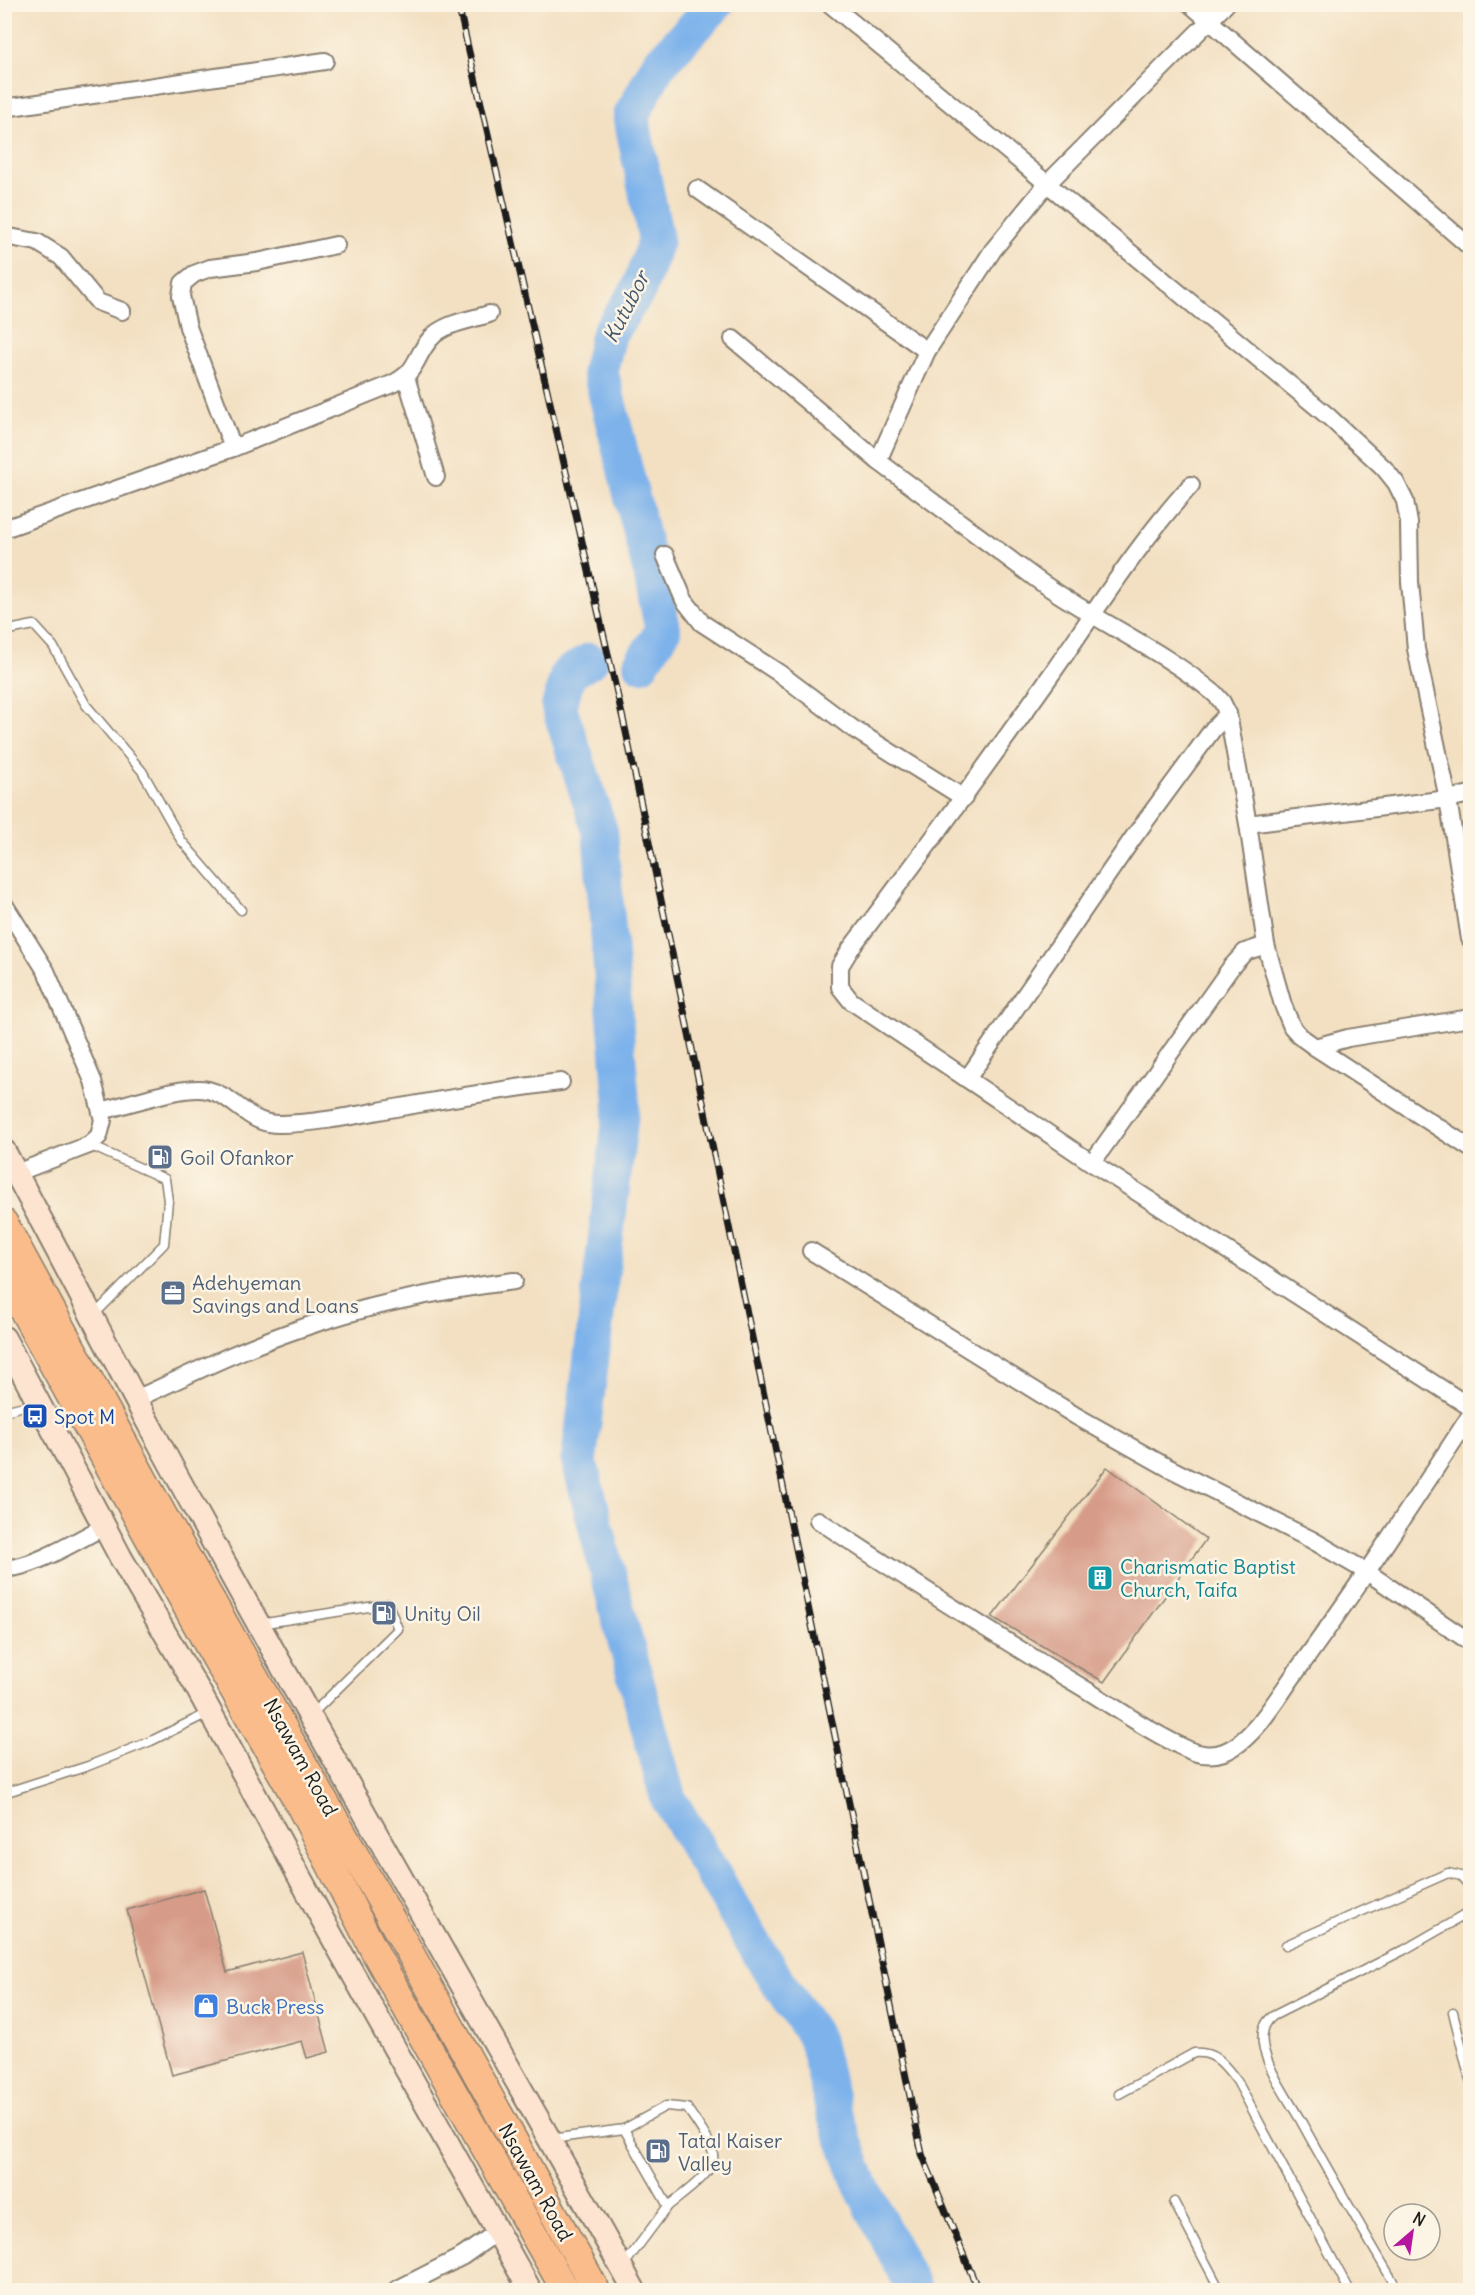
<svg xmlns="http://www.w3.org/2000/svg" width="1475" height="2295" viewBox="0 0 1475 2295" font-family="Delius,sans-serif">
  <rect width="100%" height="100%" fill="#fcf5e5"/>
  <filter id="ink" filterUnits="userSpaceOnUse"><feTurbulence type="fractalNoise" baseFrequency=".0167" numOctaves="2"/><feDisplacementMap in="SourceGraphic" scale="12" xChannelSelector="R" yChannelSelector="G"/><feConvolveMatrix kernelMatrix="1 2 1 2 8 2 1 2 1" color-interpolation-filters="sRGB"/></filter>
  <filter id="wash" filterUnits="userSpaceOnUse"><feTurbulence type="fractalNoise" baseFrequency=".008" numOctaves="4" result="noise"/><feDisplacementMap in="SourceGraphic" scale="24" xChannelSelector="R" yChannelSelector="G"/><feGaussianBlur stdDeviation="1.35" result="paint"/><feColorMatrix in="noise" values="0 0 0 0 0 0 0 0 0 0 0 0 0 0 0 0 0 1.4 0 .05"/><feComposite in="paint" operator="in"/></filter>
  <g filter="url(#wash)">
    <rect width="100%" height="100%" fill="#f3e0c2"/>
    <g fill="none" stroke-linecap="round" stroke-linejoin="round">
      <g stroke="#7db2eb" stroke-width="36">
        <path d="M590,661l-22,13 -9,33 41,124 22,273 -43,356 42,165 47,173 101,171 47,70 18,74 26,70 54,107"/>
        <path d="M641,664l22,-33 -13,-62 -50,-199 9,-37 30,-44 17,-49 -25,-124 28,-52 57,-60"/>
      </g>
    </g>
    <g id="blocks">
      <g fill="#d79c89">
        <path d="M1107,1467l99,72 -102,143 -112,-65z"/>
        <path d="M204,1889l23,83 75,-20 27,100 -22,6 -5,-17 -130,34 -45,-165z"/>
      </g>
    </g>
  </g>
  <g filter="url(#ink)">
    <use href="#blocks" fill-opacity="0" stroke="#887e6f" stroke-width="1.5"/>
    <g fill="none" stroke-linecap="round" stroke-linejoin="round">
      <g stroke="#887e6f" stroke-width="11">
        <g id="service">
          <path d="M4,631l30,-6 19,21 33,59 56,66 39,69 60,70"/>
          <path d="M89,1145l76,34 3,22 -4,43 -70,71"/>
          <path d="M4,1411l32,-8"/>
          <path d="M259,1624l129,-20 10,25 -88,87"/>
          <path d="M4,1793l84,-27 63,-25 59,-29"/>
          <path d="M1286,1945l162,-72 13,3 9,11"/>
          <path d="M1453,2012l17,68"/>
          <path d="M1119,2094l75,-41c22,-2 31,13 43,28l112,209"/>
          <path d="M624,2129l42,-23 21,2c7,11 24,33 26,46 3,19 -32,41 -45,52"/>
          <path d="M551,2139l73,-10 44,77 -44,59"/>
          <path d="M1174,2202l46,88"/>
          <path d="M1398,2290c-32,-55 -65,-110 -96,-167 -13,-23 -31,-48 -38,-73 -3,-13 -2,-26 9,-34l131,-66 66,-38"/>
        </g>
      </g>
      <g stroke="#887e6f" stroke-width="20">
        <g id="minor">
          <path d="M830,4l499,413 55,51 12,15 9,18 4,22 1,59 6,67 32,150 22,140"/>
          <path d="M1190,4l280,243"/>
          <path d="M4,108l321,-47"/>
          <path d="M697,189l230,162"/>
          <path d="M4,236l33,6 24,15 37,45 24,9"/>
          <path d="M733,339l145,122 157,117c58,42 125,70 180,116l7,8 6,12 20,110 18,121 17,60 9,22 9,10 14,10 155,101"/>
          <path d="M406,377l30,100"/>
          <path d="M233,448l-45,-121 -7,-31 2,-13 11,-9 16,-6 47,-6 79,-17"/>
          <path d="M878,461l49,-110 66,-101 53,-65 180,-181"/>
          <path d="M1191,485c-52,57 -94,124 -138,187 -66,93 -133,185 -202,276l-11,18v21l11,14 241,162 378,244"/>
          <path d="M4,529l229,-81 159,-64c27,-13 22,-27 39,-46 13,-15 40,-18 58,-24"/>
          <path d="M665,555l19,45 18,23 77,50 73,55 112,70"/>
          <path d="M1248,824l200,-25 22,-5"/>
          <path d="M4,904l42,67 47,110 10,39 -4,16 -10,9 -73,28"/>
          <path d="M1315,1047l33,-9 122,-20"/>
          <path d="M967,1079l166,-241 80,-109 15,-15"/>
          <path d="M101,1111c26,-6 84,-27 107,-21 29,7 39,35 73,34 42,-1 84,-11 126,-18 51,-9 102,-18 154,-24"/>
          <path d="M1092,1163l140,-197 13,-14 21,-7"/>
          <path d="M811,1251l265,165 89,50 147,74 55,32 103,70"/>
          <path d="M136,1399c52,-24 105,-50 160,-69 70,-25 145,-40 218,-49"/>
          <path d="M818,1520c85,56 170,111 257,163 37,22 74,49 114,67 10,5 24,6 35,2 30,-11 56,-59 75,-84 60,-82 115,-167 171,-252"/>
          <path d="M4,1568c26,2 76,-29 101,-42"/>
          <path d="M396,2290l67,-34 34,-24"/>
        </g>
      </g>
      <g stroke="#887e6f" stroke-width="26">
        <g id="secondary">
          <path d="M4,1151c48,88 94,178 141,266 158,294 327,582 489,873"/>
          <path d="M4,1338l117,220 75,128 129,238 205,366"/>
        </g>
      </g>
      <g stroke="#887e6f" stroke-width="30">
        <g id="trunk">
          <path d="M4,1223l158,290 246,436 188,341"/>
          <path d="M4,1276l204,369 89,155 80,156 188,334"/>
        </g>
      </g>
      <use href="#service" stroke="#fff" stroke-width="8"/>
      <use href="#minor" stroke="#fff" stroke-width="16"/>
      <use href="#secondary" stroke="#fde4d1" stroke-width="22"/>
      <use href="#trunk" stroke="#fabc8b" stroke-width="27"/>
      <g stroke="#1c1c1c" stroke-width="7">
        <path id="rail" d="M458,4l168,728 296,1422 56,136"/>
      </g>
      <use href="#rail" stroke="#fcf5e5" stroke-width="4.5" stroke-dasharray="14" stroke-linecap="butt"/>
    </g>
  </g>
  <defs>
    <g id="fuel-square" transform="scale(1.35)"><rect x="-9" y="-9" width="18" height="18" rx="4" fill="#5c6f8a" stroke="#fcf5e5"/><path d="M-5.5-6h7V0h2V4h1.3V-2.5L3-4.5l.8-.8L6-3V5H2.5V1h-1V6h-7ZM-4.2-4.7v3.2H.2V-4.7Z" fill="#fff"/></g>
    <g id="office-square" transform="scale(1.35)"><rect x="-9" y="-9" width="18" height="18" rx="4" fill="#5c6f8a" stroke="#fcf5e5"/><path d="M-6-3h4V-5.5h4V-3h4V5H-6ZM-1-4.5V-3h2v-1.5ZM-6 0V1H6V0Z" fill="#fff"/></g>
    <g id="bus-square" transform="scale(1.35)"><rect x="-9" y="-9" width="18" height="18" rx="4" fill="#1a4fb4" stroke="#fcf5e5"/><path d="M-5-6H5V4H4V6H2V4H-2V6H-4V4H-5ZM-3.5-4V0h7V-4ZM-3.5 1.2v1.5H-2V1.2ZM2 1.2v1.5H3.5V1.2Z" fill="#fff"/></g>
    <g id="building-square" transform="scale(1.35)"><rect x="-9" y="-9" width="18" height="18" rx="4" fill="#0f9aa8" stroke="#fcf5e5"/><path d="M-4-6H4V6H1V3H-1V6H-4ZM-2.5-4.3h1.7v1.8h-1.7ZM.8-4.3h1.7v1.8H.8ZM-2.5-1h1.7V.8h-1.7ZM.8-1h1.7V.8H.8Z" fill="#fff"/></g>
    <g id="shop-square" transform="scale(1.35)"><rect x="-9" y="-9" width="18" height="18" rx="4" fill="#3f7fe0" stroke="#fcf5e5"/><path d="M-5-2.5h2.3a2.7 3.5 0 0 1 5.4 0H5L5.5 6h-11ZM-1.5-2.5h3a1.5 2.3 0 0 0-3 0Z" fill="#fff"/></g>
  </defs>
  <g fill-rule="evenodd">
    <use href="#fuel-square" x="160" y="1157"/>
    <use href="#office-square" x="173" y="1293"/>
    <use href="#bus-square" x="35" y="1416"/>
    <use href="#building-square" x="1100" y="1578"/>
    <use href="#fuel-square" x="384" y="1613"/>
    <use href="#shop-square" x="206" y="2006"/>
    <use href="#fuel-square" x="658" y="2151"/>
  </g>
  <g text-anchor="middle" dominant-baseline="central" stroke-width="5" stroke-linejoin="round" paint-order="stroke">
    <g font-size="20" fill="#4e5e75" stroke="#fcf5e5" text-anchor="start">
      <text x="180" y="1157">Goil Ofankor</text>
      <text x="192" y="1282">Adehyeman<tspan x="192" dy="23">Savings and Loans</tspan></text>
      <text x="404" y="1613">Unity Oil</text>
      <text x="678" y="2140">Tatal Kaiser<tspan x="678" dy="23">Valley</tspan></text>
    </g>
    <g font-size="20" fill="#164399" stroke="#fcf5e5" text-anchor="start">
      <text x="54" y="1416">Spot M</text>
    </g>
    <g font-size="20" fill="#0d838f" stroke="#fcf5e5" text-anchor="start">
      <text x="1120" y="1566">Charismatic Baptist<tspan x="1120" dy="23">Church, Taifa</tspan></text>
    </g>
    <g font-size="20" fill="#1c1c1c" stroke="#fcf5e5">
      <text transform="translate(301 1757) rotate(61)">Nsawam Road</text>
      <text transform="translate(536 2182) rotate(61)">Nsawam Road</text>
    </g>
    <g font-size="20" fill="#366cbe" stroke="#fcf5e5" text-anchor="start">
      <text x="226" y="2006">Buck Press</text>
    </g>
    <g font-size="21" font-style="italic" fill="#43586f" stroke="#fcf5e5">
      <text transform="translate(626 307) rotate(-63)">Kutubor</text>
    </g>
  </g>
  <rect width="1475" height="2295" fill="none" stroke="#fcf5e5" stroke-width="24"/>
  <g transform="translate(1412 2232) rotate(29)"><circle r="28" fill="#fcf5e5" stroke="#a29e95" stroke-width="1.5"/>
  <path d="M0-4.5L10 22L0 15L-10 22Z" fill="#b5179e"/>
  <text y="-9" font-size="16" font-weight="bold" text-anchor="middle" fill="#1c1c1c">N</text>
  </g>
</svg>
